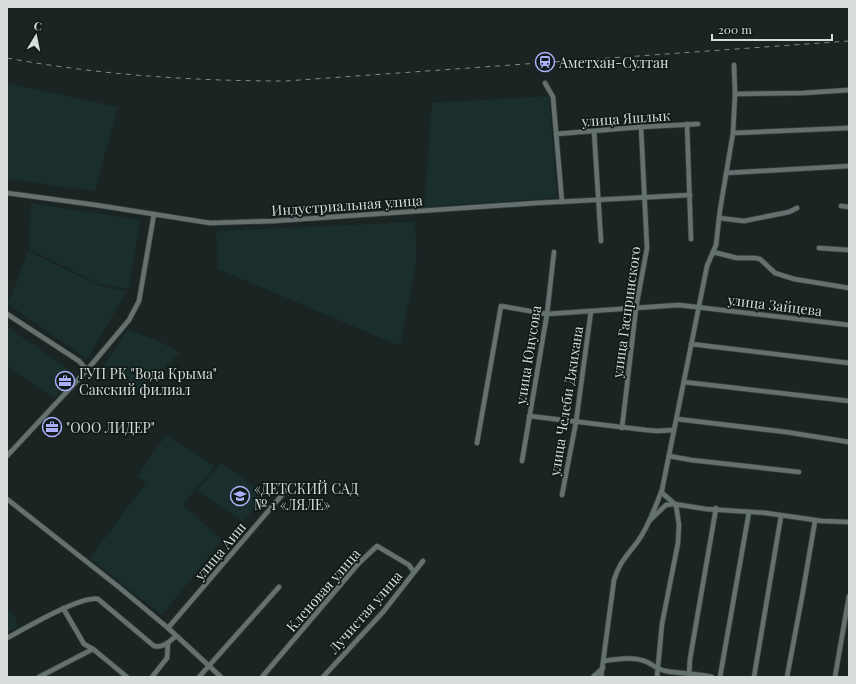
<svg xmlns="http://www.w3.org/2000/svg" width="856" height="684" viewBox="0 0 856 684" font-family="'Playfair Display',serif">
  <rect width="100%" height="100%" fill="#192423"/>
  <g fill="#1a2e2b">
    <path d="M7,83l111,24 -23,84 -88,-12z"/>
    <path d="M549,96l8,102 -133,9 8,-104z"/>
    <path d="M31,203l109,17 -11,69 -29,-5 -71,-35z"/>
    <path d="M415,222l2,37 -17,87 -182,-77 -2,-38z"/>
    <path d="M28,251l72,35 27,5 -40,68 -79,-55z"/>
    <path d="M9,328l53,36 12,12 -20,22 -47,-32v-36z"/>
    <path d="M128,329l35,14 16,10 -19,19 -21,19 -36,-24z"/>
    <path d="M166,435l49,31 -32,39 39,35 -60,75 -72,-57 56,-75 -9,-7z"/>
    <path d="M221,463l45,31 -23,28 -46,-31z"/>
    <path d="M7,609l8,7 3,11 -11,5z"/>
  </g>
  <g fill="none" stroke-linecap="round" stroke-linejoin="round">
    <g stroke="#363f3e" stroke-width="6">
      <g id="minor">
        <path d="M545,83l8,14 9,105"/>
        <path d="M735,94l68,-1 46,-3"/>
        <path d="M687,124l4,115"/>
        <path d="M594,131l7,110"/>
        <path d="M733,133l116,-5"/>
        <path d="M556,134l85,-7 57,-3"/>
        <path d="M726,173l123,-7"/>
        <path d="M7,193l89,12 114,18 64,-2 262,-18 154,-8"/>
        <path d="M841,206l8,1"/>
        <path d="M719,218l25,3 45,-9 8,-4"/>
        <path d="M819,248l30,2"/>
        <path d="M713,252l24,6h18l5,1 15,14 19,6 55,9"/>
        <path d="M7,314l72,47 8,9"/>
        <path d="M691,344l158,19"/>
        <path d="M684,382l165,19"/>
        <path d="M529,416l117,14 12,1 16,-1"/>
        <path d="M677,419l109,13 63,10"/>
        <path d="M622,428l14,-120 11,-60 -6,-121"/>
        <path d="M477,443l24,-137 46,8 132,-9 170,20"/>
        <path d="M7,456l80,-86 42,-50 10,-19 15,-87"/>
        <path d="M669,456l22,4 108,12"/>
        <path d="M522,461l25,-147 7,-62"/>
        <path d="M562,495l14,-73 15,-111"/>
        <path d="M7,499l113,89 48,40 53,49"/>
        <path d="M650,520l16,-15 8,-1 32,5 60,4 56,8 27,1"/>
        <path d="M63,608l21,36 9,5 34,28"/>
        <path d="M168,628l120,-140"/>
        <path d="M7,638c17,-9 74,-43 91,-39l56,47c9,2 15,-4 22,-10"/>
        <path d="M604,661c13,-2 30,-5 43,1 6,3 12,8 19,9 16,3 31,2 46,6"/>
        <path d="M689,674l1,-15 26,-151"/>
        <path d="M39,677l54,-28"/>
        <path d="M152,677l15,-19 1,-15"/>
        <path d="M199,677l80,-90"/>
        <path d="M262,677l97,-114 18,-17 32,19 5,7"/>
        <path d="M323,677l60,-65 40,-51"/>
        <path d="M593,677l10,-9"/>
        <path d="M601,677l13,-97c6,-19 13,-24 24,-39 11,-15 17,-34 24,-51l45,-224 9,-21 4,-35 13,-77 2,-39 -1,-29"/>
        <path d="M657,677l5,-53 16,-81 1,-18 -3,-20 -15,-13"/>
        <path d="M720,677l29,-165"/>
        <path d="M754,677l27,-161"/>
        <path d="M787,677l15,-80 13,-76"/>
        <path d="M835,677l14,-81"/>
      </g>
    </g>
    <use href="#minor" stroke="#65716f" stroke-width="4.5"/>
    <path stroke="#818a88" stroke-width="1" stroke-dasharray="5 5" stroke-linecap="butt" d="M7,58c92,17 186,23 279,23l563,-40"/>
  </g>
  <defs>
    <g id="station-ring" transform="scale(1)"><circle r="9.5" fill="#101b19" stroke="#adaffb" stroke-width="1.5"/><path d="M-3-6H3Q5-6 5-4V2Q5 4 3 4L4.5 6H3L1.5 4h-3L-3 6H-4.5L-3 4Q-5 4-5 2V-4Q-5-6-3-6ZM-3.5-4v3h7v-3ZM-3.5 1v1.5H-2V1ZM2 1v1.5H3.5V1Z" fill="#adaffb"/></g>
    <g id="office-ring" transform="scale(1)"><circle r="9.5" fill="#101b19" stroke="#adaffb" stroke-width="1.5"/><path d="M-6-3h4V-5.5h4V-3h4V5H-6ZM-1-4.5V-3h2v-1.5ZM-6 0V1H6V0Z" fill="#adaffb"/></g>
    <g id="school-ring" transform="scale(1)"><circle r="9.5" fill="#101b19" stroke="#adaffb" stroke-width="1.5"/><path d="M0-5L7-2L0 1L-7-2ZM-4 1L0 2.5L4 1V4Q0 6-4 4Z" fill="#adaffb"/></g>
  </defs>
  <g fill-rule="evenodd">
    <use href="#station-ring" x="545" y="62"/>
    <use href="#office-ring" x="65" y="381"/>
    <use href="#office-ring" x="52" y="427"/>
    <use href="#school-ring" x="240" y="496"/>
  </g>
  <g text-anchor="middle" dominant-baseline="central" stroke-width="3.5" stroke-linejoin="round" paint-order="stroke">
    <g font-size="14" fill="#d6dddb" stroke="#101b19" text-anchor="start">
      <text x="559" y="62">Аметхан-Султан</text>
      <text x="79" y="373">ГУП РК "Вода Крыма"<tspan x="79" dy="16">Сакский филиал</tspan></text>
      <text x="66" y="427">"ООО ЛИДЕР"</text>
      <text x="254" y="488">«ДЕТСКИЙ САД<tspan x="254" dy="16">№ 1 «ЛЯЛЕ»</tspan></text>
    </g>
    <g font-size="14" fill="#d6dddb" stroke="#101b19">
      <text transform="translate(626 118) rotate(-4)">улица Яшлык</text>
      <text transform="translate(347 205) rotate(-4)">Индустриальная улица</text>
      <text transform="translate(775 305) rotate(7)">улица Зайцева</text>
      <text transform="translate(626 312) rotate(-82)">улица Гаспринского</text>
      <text transform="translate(528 355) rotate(-81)">улица Юнусова</text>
      <text transform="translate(566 401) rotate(-81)">улица Челеби Джихана</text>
      <text transform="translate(220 551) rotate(-50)">улица Аиш</text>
      <text transform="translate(323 590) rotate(-49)">Кленовая улица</text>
      <text transform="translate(365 612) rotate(-49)">Лучистая улица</text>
    </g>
  </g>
  <rect width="856" height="684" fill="none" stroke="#d6dddb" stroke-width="16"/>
  <g transform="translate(36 36) rotate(10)" stroke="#101b19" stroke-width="3" paint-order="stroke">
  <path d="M0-3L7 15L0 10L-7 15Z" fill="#d6dddb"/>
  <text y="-6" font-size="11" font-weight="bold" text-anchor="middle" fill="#d6dddb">С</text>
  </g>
  <path d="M712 34v6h120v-6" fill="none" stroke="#d6dddb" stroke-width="2"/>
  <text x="718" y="34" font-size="12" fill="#d6dddb" stroke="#101b19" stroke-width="3" paint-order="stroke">200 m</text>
</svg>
